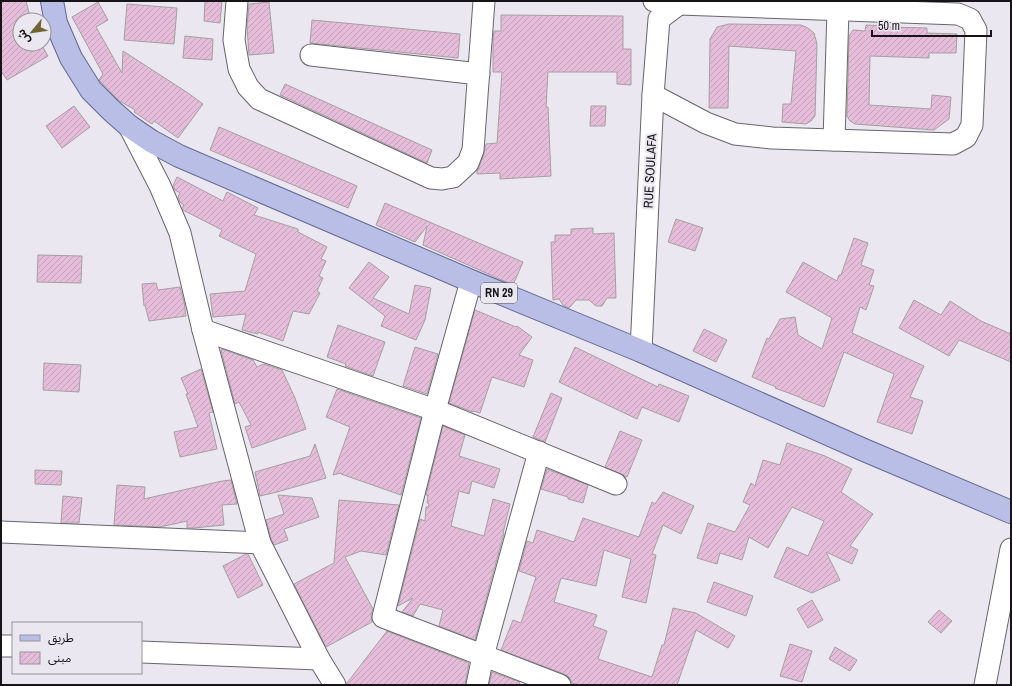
<svg xmlns="http://www.w3.org/2000/svg" width="1012" height="686" viewBox="0 0 1012 686" font-family="'Archivo Narrow','Noto Sans Arabic',sans-serif">
  <defs>
    <pattern id="building-hatch" width="6" height="6" patternUnits="userSpaceOnUse"><rect width="6" height="6" fill="#e5bdda"/><path d="M-1 1l2-2M0 6l6-6M5 7l2-2" fill="none" stroke="#c4a2ba"/></pattern>
  </defs>
  <rect width="100%" height="100%" fill="#ebe7f0"/>
  <g fill="url(#building-hatch)" stroke="#a69ea3">
    <path d="M1,1h25l5,19h-11v24h21l7,12 -41,24 -6,-9z"/>
    <path d="M205,1h17l-2,22 -16,-2z"/>
    <path d="M98,2l10,18 -12,7 26,46 1,-22 65,42 15,11 -25,34 -24,-17 -2,3 -18,-12 1,-2 -17,-10 -19,-20 4,-6 -31,-57z"/>
    <path d="M269,2l5,51 -25,2 -2,-28 2,-23z"/>
    <path d="M127,4l50,4 -3,36 -50,-4z"/>
    <path d="M501,15l122,1v33h8v36l-14,-1v-12h-69l-2,35h2l3,69 -51,3v-6l-23,1v-3l2,-4 5,-13 2,-10 11,-1 5,-71h-9v-33l1,-8h7z"/>
    <path d="M312,20l148,14 -2,24 -148,-15z"/>
    <path d="M729,24l72,1 7,3 6,5 3,11 -2,72 -4,5 -5,3 -24,-2 1,-18h8l5,-53 -67,-5 -1,62h-19l1,-69 7,-12z"/>
    <path d="M866,25l23,1 -1,1 39,1v5l30,1 -1,19h-27v5l-59,-2 -1,49 62,4 1,-14 19,2 -2,22 -15,11 -79,-6 -5,-3 -3,-5 2,-80 4,-6 12,1z"/>
    <path d="M185,36l28,3 -1,21 -29,-2z"/>
    <path d="M285,84l147,66 -5,13 -147,-68z"/>
    <path d="M74,106l16,21 -28,21 -16,-22z"/>
    <path d="M591,106h15l-1,20h-15z"/>
    <path d="M219,127l138,59 -9,22 -138,-58z"/>
    <path d="M177,177l46,24 4,-9 31,16 -4,7 44,14v3l29,15 -6,12 5,2 -7,15 4,2 -6,13 3,2 -11,21 -16,-3 -10,30 -25,-9v2l-16,-4 4,-16 -33,3 -3,-23 35,-3 11,-37 -37,-18 3,-6 -39,-20 -1,-2 2,-3 -4,-3 -2,-5 2,-4 -5,-3 -2,-4z"/>
    <path d="M385,203l138,59 -10,23 -90,-40 4,-19 -12,16 -39,-17z"/>
    <path d="M676,219l27,9 -8,23 -27,-9z"/>
    <path d="M593,228v6l21,-1 2,65h-9l-5,8h-6l-7,-6h-13l-7,8 -6,-3 -4,-6 -6,1 -2,-58h4v-7h16v-6z"/>
    <path d="M854,238l14,5 -7,22 13,5 -5,15 5,1 -8,24 -6,-3 -8,26 72,33 -14,31 13,4 -11,33 -35,-12 17,-48 -50,-22 -20,55 -22,-8v-1l-27,-10 1,-1 -24,-10 15,-39 2,1 11,-20 15,-2 3,18 24,14 10,-31 -46,-26 17,-30 34,19 2,-6h2z"/>
    <path d="M38,255l44,1 -1,27 -44,-1z"/>
    <path d="M369,262l20,15 -16,21 36,16 6,-29 16,3 -6,32 -9,20 -35,-14 4,-10 -36,-28z"/>
    <path d="M156,283l2,7 22,-3 4,15 2,14 -37,5 -4,-16 -1,1 -2,-22z"/>
    <path d="M914,300l27,15 9,-14 31,20 30,13v28l-52,-22 -10,16 -50,-28z"/>
    <path d="M475,310l41,17 1,-1 15,11 -13,18 14,5 -9,27 -32,-10 -12,36 -7,-2v1l-24,-9z"/>
    <path d="M338,325l47,17 -12,34 -28,-10 1,-2 -19,-7z"/>
    <path d="M704,329l23,11 -11,22 -23,-11z"/>
    <path d="M415,347l23,7 -11,40 -24,-8z"/>
    <path d="M575,347l83,40 1,-3 30,12 -10,26 -37,-15 -5,12 -78,-37z"/>
    <path d="M222,349l31,11 4,7 7,-3 18,6 13,28 11,31 -54,19 -7,-21 6,-2 -12,-23 -4,2 -14,-54z"/>
    <path d="M44,363l37,2 -2,27 -36,-2z"/>
    <path d="M201,369l12,43 -4,1 8,36 -37,8 -6,-25 24,-5 -12,-33h2l-7,-16z"/>
    <path d="M337,389l84,29 -20,77 -60,-21v-1l-8,2 17,-48 -24,-10z"/>
    <path d="M551,393l11,5 -17,44 -12,-5z"/>
    <path d="M443,426l22,9 -6,21 41,13 -6,19 -22,-7 -3,13 -10,-3 -8,35 33,10 9,-37 17,5 -7,29h1l-29,107 -36,-14 4,-16 -23,-6 -7,12 -11,-4 11,-14 -15,8 22,-87 5,2 1,-14h2l1,-3 -2,-1 1,-8h-2z"/>
    <path d="M620,431l22,9 -15,37 -22,-10z"/>
    <path d="M787,443l38,13 27,13 -11,23 32,22 -23,32 8,4 -6,14 -26,-12 14,28 -28,13 -38,-16 13,-30 21,9 16,-35 -32,-14 -24,41 -19,-11 -7,23 -22,-7 -3,11 -20,-6 11,-35 27,9 15,-27 -7,-3 8,-19 4,3 8,-26 17,5z"/>
    <path d="M315,444l11,34 -49,14 -17,4 -5,-24 55,-16z"/>
    <path d="M547,469l41,16 -5,18 -15,-4v-2l-27,-8z"/>
    <path d="M35,470l27,1 -1,14 -26,-1z"/>
    <path d="M231,480l6,24 -15,1 2,20 -30,3h-7v-7l-27,6 -46,-2 3,-40 28,2 -1,12 78,-18z"/>
    <path d="M663,492l31,14 -13,28 -18,-9 -11,29 4,1 -10,48 -24,-6 9,-38 -27,-9 -8,36 -35,-8 -7,24 43,13 -4,11 14,5 -9,28 54,18 10,-32h2l9,-37 23,5 39,23 -7,12 -32,-18 -19,55h-99l-6,-2 -3,-6 -5,-3 -63,-24 12,-30 8,3 15,-46 -17,-6 8,-30 6,2 4,-13 37,12 9,-24 56,19 13,-35 3,2z"/>
    <path d="M278,495l34,3 7,19 -35,12 4,11 -14,5 -3,-6 -5,-19 18,-6z"/>
    <path d="M63,496l19,2 -3,25h-18z"/>
    <path d="M339,500l60,5 -13,50 -25,-4 -16,6 28,52 -2,5 1,8 -46,25 -32,-63 40,-21z"/>
    <path d="M246,554h2l15,31 -25,13 -15,-32z"/>
    <path d="M714,582l39,14 -7,20 -39,-14z"/>
    <path d="M812,600l11,20 -15,8 -11,-19z"/>
    <path d="M939,610l13,11 -11,12 -13,-11z"/>
    <path d="M387,631l82,32 -4,22h-118v-2z"/>
    <path d="M790,644l22,7 -10,31 -22,-6z"/>
    <path d="M835,647l22,13 -7,11 -21,-12z"/>
    <path d="M492,672l28,10 -1,3h-30z"/>
  </g>
  <g fill="none" stroke-linecap="round" stroke-linejoin="round">
    <g stroke="#68656c" stroke-width="23">
      <g id="minor">
        <path d="M237,1l-3,39 5,29 9,18 11,12 172,79 11,1 11,-2 15,-14 5,-13 11,-149"/>
        <path d="M311,55l168,19"/>
        <path d="M653,95l53,28 29,11 37,4 181,6 13,-7 6,-12 4,-95 -6,-11 -12,-5 -279,-10 -25,-3"/>
        <path d="M129,126l31,60 20,47 23,97 57,213 59,116 16,26"/>
        <path d="M834,140l4,-130"/>
        <path d="M471,281l-36,129 -52,207 177,68"/>
        <path d="M203,330l232,80 181,74"/>
        <path d="M641,351l12,-256 6,-76 20,-15v-3"/>
        <path d="M1,532l259,11"/>
        <path d="M1,646h12"/>
        <path d="M141,652l178,7"/>
        <path d="M477,685l6,-29 56,-204"/>
        <path d="M985,685l26,-136"/>
      </g>
    </g>
    <g stroke="#616792" stroke-width="24">
      <path id="major" d="M52,1l4,22 15,35 20,32 20,20 18,16 22,15 28,15 292,125 170,70 223,99 147,62"/>
    </g>
    <use href="#minor" stroke="#fff" stroke-width="21"/>
    <use href="#major" stroke="#b8bee5" stroke-width="22"/>
  </g>
  <g text-anchor="middle" dominant-baseline="central" stroke-width="4" stroke-linejoin="round" paint-order="stroke">
    <rect fill="#ebe7f0" stroke="#565358" stroke-width="1" x="481" y="283" width="36" height="20" rx="3"/>
    <g font-size="12" font-weight="bold" fill="#161417">
      <text x="499" y="293">RN 29</text>
    </g>
    <g font-size="13" fill="#161417" stroke="#ebe7f0">
      <text transform="translate(650 171) rotate(-87)">RUE SOULAFA</text>
    </g>
  </g>
  <rect width="1012" height="686" fill="none" stroke="#161417" stroke-width="4"/>
  <rect x="12" y="622" width="130" height="52" fill="#ebe7f0" stroke="#969399"/>
  <rect x="20" y="635" width="20" height="6" fill="#b8bee5" stroke="#969399"/>
  <text x="48" y="642" font-size="12" fill="#161417">طريق</text>
  <rect x="20" y="652" width="20" height="12" fill="url(#building-hatch)" stroke="#969399"/>
  <text x="48" y="662" font-size="12" fill="#161417">مبنى</text>
  <g transform="translate(32 32) rotate(241)"><circle r="19" fill="#ebe7f0" stroke="#969399"/>
  <path d="M0-3L7 15L0 10L-7 15Z" fill="#706532"/>
  <text y="-6" font-size="11" font-weight="bold" text-anchor="middle" fill="#161417">ش</text>
  </g>
  <path d="M872 30v6h119v-6" fill="none" stroke="#161417" stroke-width="2"/>
  <text x="878" y="30" font-size="12" fill="#161417" stroke="#ebe7f0" stroke-width="3" paint-order="stroke">50 m</text>
</svg>
